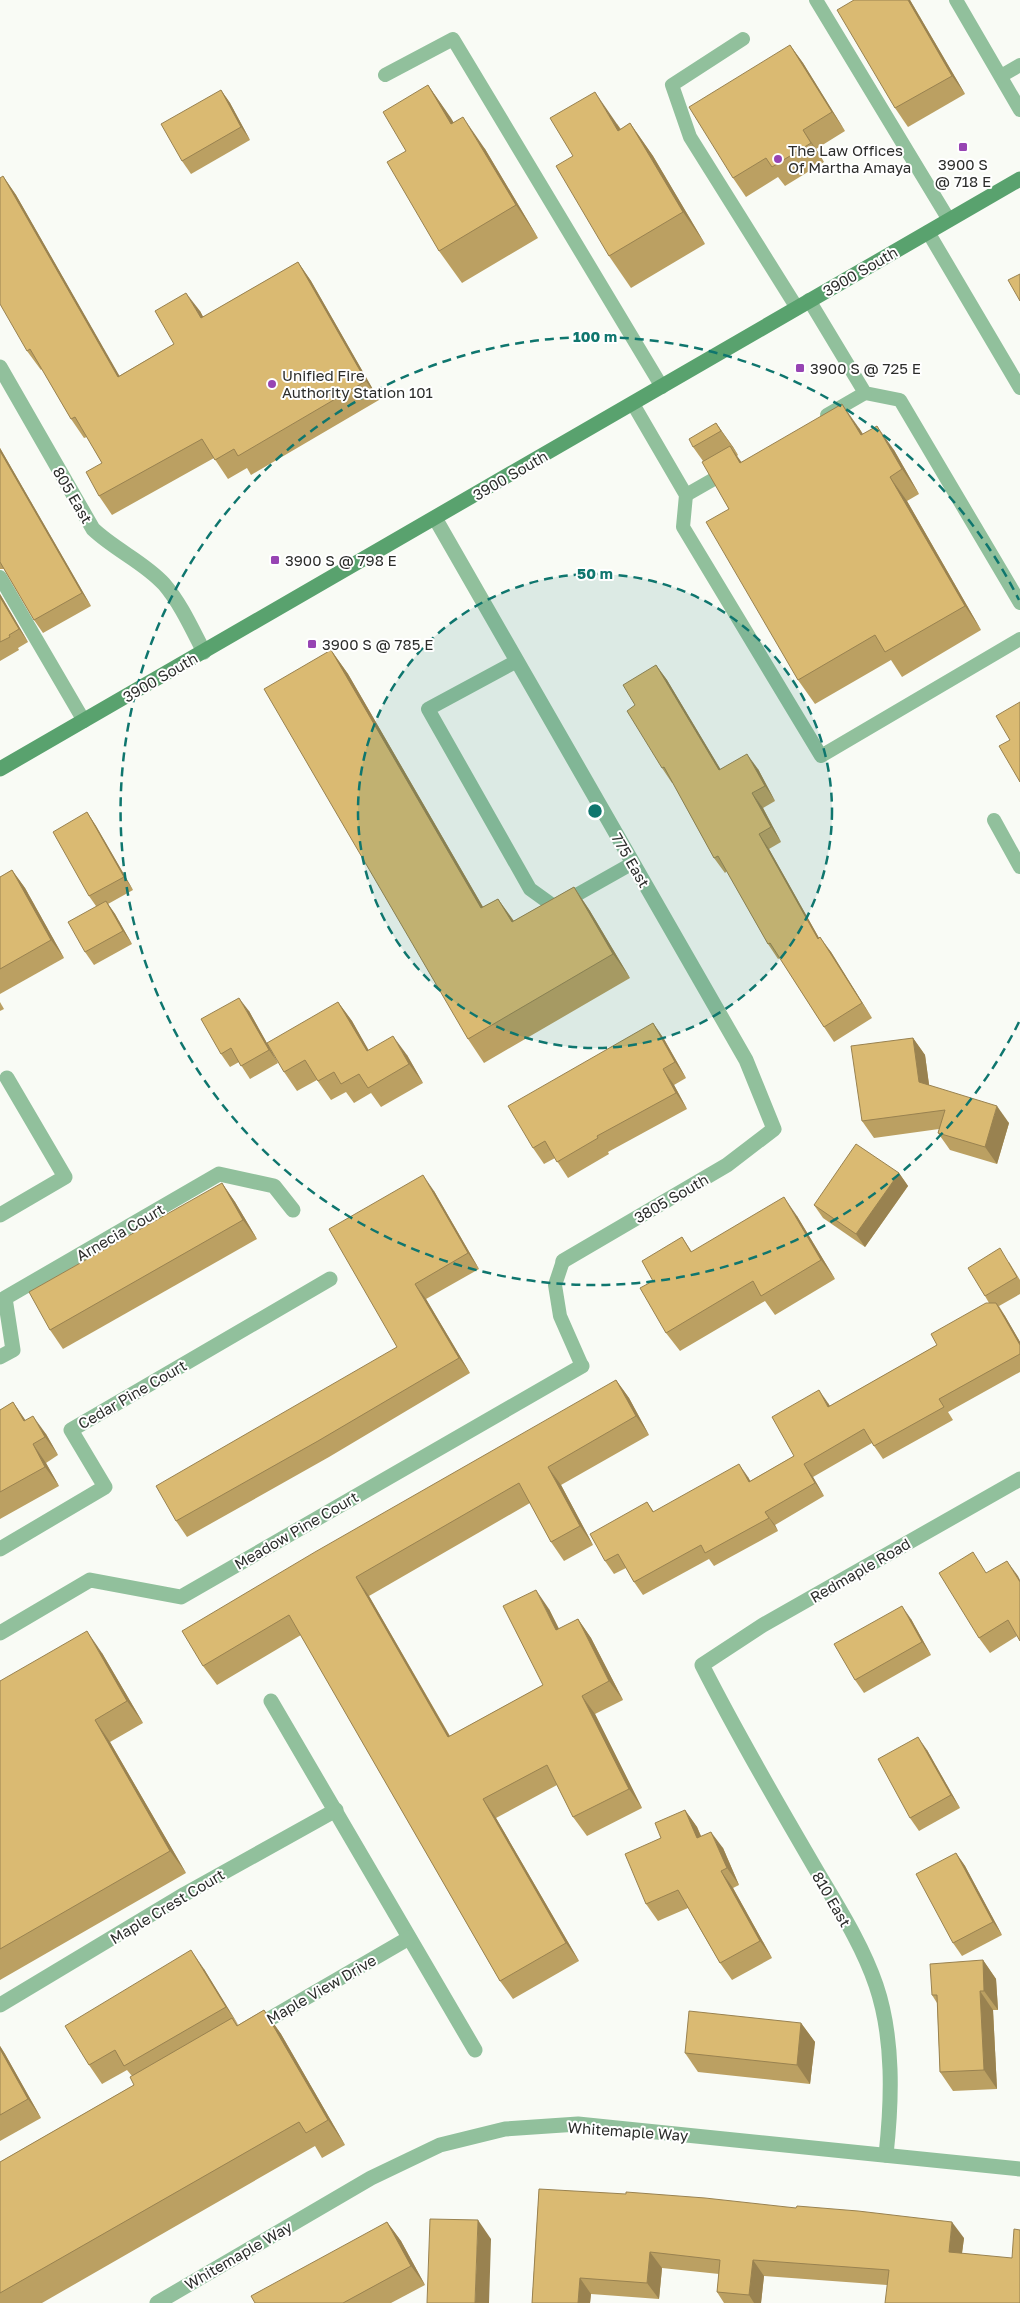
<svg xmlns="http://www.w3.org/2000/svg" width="1020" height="2303" viewBox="0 0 1020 2303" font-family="'Golos Text',sans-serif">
  <rect width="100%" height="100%" fill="#f9fbf5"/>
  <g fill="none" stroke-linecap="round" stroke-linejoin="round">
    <g stroke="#91c09c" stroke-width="14">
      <path d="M816,0l133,220"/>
      <path d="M956,0l64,110"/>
      <path d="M743,39l-71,46 18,52 107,171"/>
      <path d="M385,75l68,-36 209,348"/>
      <path d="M1001,76l19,-11"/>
      <path d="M928,232l92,156"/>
      <path d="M809,300l56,93 35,7 120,203"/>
      <path d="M633,404l53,91 -3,32 138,229 199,-117"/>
      <path d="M827,415l38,-22"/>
      <path d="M686,495l42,-24"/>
      <path d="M0,577l84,144"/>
      <path d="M517,661l-89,48 102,180 25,18 78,-44"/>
      <path d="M994,820l26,47"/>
      <path d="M563,1261l-8,24 5,31 22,50"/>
    </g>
    <g stroke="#91c09c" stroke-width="15">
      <path d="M0,367l93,162c22,21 51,33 71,55 17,20 28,45 40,68"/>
      <path d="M435,518l311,542 28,69 -47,36 -164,96"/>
      <path d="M0,1215l65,-38 -58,-99"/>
      <path d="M0,1357l13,-7 -8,-52 214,-124 55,12 19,24"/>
      <path d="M0,1549l105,-62 -34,-57 259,-151"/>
      <path d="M0,1633l90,-53 91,17 401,-231"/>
      <path d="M271,1701l204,349"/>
      <path d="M0,2005l185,-111 151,-84"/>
      <path d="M254,2028l155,-90"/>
      <path d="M886,2155c6,-55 8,-117 -10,-170 -15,-44 -42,-84 -65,-124 -38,-65 -75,-129 -109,-196l61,-40 257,-146"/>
      <path d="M157,2303l214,-125 69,-33 65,-16 73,-5 442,45"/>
    </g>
    <path stroke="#59a26e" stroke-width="15" d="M0,769l1020,-590"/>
  </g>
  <g fill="#bba062">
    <path d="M854,0h56l55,94 -57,33 -13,-19z"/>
    <path d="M790,45l13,18 42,68 -29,18 8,13 -39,24 -7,-9 -32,20 -13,-19z"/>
    <path d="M428,85l25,37 32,27 53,89 -76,45 -23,-32 -33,-100z"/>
    <path d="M221,90l9,13 20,37 -59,34 -9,-13z"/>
    <path d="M630,123l23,33 52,88 -74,44 -22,-32 -36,-100 44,-32 4,5z"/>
    <path d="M3,176l13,19 103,181 55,-32 26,-33 3,6 95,-55 13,19 68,119 -128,75 -4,-7 -19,11 -14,-21 -102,57 -13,-19 3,-33 -15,-26 -3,1 -13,-19 -29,-50 -1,1 -14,-19z"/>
    <path d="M716,423l17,24 5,8 -1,1 4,6 118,-34 4,6 31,16 25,44 -12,7 74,129 -79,47 -11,-17 -76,44 -17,-24 -69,-171 -26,-48 -10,-14z"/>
    <path d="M0,448l91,158 -48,27 -9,-13 -30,-51h-4z"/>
    <path d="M0,594l28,48 -10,6 1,2 -19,11z"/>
    <path d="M331,650l17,24 135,233 15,-8 16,22 60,-34 16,24 40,67 -146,85 -16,-24z"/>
    <path d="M656,665l11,15 53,89h38l17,32 -12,7 18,34 -12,7 50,89 12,14 41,66 -38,24 -10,-15 -44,-69 -2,1 -10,-15 -41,-73 -2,2 -11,-15 -41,-75h-1l-10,-15 -27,-63z"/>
    <path d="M87,812l9,14 37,64 -25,14 7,10 17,30 -38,21 -9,-13 11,-46 -7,-10z"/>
    <path d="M12,870l13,18 39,70 -64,36v-117z"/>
    <path d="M0,1002l4,7 -4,2z"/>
    <path d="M338,1002l14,19 16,29 39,5 16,28 -42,24 -10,-14 -17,10 -8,-11 -15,8 -14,-20 -20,11 -13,-19z"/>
    <path d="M249,1011l29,52 -28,16 -11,-17 -9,5 -9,-13z"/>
    <path d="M653,1023l11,16 22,39 -12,7 13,24 -79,43 1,2 -41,24 -13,-20 -11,6 -11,-16z"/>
    <path d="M913,1038l12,17 4,30 80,38 -12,41 -47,-14 -12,-17 1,-4 -65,9 -12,-17z"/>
    <path d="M899,1173l9,13 -43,61 -42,-29 -9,-13z"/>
    <path d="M222,1183l13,19 22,37 -194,110 -13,-19z"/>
    <path d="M434,1191l45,78 -53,30 44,74 -141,84 -142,80 -11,-16 221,-174z"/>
    <path d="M797,1216l38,63 -60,36 -10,-14 -85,50 -14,-18 -13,-52 29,-44 10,15z"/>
    <path d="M1009,1262l11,18v14l-21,12 6,10 15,26v30l-72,40 5,8 -70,39 -11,-16 -59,34 11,19 -49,29 3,6 -64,35 -5,-7 -66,36 -9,-13 -8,-14 -12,6 -9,-13 42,-59 7,10 94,-35 2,4 44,-25 34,-53 2,3 107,-61 52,-42 -4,-7z"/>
    <path d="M616,1380l13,18 20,37 -88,50 32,60 -29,16 -13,-19 -21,-39 -161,93 81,140 93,-51 6,-76 10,20 19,-10 13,19 32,62 -28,14 47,94 -55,28 -14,-19 -16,-32 -61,33 83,143 -66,38 -13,-18 -199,-346 -84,50 -14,-19z"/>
    <path d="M13,1402l12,18 21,14 12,21 -12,8 13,23 -59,33v-109z"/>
    <path d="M973,1552l44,84 -27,17 -11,-15z"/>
    <path d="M911,1619l20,36 -67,38 -9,-13z"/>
    <path d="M102,1653l41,70 -33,19 76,131 -186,107v-299z"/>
    <path d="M927,1750l33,58 -41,23 -9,-13z"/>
    <path d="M685,1810l12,17 4,9 22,12 16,37 -6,3 39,70 -40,22 -12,-17 -32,-55 -30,13 -12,-17 15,-66z"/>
    <path d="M956,1853l9,13 37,69 -40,21 -9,-13z"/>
    <path d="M983,1960l13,19 2,31h-5l4,79 -44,2 -13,-19 -3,-69 -5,-8z"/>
    <path d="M204,1969l34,56 26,-15 17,24 64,111 -23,13 -7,-12 -273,157h-42v-141l134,-77 -2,-9 -5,-6 -25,14 -13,-19z"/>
    <path d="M801,2023l14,19 -5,42 -112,-12 -13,-19z"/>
    <path d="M0,2046l5,8 36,64 -41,23z"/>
    <path d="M539,2189l425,49 -2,15 58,50 -133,-18 -123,-9 -3,27h-37l-7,-11 2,-18 -57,-6 -3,31 -68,-5 -1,9h-58z"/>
    <path d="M387,2222l14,19 24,44 -34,18h-136z"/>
  </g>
  <g fill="#998250">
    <path d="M908,0h2l55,94 -13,-18z"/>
    <path d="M790,45l13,18 42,68 -13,-19z"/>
    <path d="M428,85l23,33 22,38 -22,-32z"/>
    <path d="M221,90l9,13 20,37 -9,-13z"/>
    <path d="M595,92l22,32 24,39 -23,-32z"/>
    <path d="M463,117l22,32 53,89 -22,-33z"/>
    <path d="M630,123l23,33 52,88 -22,-32z"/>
    <path d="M803,130l13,19 8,13 -13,-19z"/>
    <path d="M3,176l13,19 115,201 -13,-19z"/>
    <path d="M298,262l13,19 68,119 -13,-19z"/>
    <path d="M186,293l14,18 14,26 -13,-19z"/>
    <path d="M842,404l17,24 19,32 -17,-25z"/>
    <path d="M716,423l17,24 5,8 -17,-24z"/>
    <path d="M877,426l17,24 25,44 -17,-25z"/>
    <path d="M730,446l17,24 -7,-7z"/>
    <path d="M0,448l91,158 -9,-13 -82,-142z"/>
    <path d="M890,477l17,24 74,129 -16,-24z"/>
    <path d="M0,594l28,48 -9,-13 -19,-32z"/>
    <path d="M331,650l17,24 150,259 -17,-25z"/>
    <path d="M656,665l11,15 63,105 -11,-15z"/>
    <path d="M747,754l11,15 17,32 -10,-15z"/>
    <path d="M752,793l11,15 18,34 -10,-15z"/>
    <path d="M87,812l9,14 37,64 -9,-13z"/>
    <path d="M759,834l10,15 59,105 -10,-15z"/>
    <path d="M12,870l13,18 39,70 -13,-18z"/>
    <path d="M574,887l16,24 40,67 -17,-24z"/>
    <path d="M498,899l17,24 -3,-1z"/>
    <path d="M106,901l9,13 17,30 -9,-13z"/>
    <path d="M820,937l11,15 41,66 -10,-15z"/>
    <path d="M239,998l10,13 29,52 -9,-13z"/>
    <path d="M338,1002l14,19 28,49 -13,-19z"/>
    <path d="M653,1023l11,16 22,39 -11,-16z"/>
    <path d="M393,1036l14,19 16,28 -14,-19z"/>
    <path d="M913,1038l12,17 6,44 -12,-17z"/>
    <path d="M663,1069l11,16 13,24 -11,-16z"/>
    <path d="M997,1106l12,17 -12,41 -12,-17z"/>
    <path d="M899,1173l9,13 -43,61 -9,-13z"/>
    <path d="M423,1175l11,16 45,78 -11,-16z"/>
    <path d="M222,1183l13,19 22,37 -14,-19z"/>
    <path d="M784,1197l13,19 38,63 -14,-19z"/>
    <path d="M415,1284l11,15 44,74 -11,-15z"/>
    <path d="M996,1303l9,13 15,26v3z"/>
    <path d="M616,1380l13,18 20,37 -13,-19z"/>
    <path d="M819,1390l9,13 10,17 -10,-13z"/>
    <path d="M13,1402l13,19h-2z"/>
    <path d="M33,1416l13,18 12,21 -13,-18z"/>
    <path d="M33,1444l13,19 13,23 -14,-19z"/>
    <path d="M739,1464l9,13 10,18 -9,-13z"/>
    <path d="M804,1464l9,13 11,19 -9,-13z"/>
    <path d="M548,1467l13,18 32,60 -13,-19z"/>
    <path d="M765,1512l10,13 3,6 -9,-13z"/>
    <path d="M1007,1561l11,15 2,4v2z"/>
    <path d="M356,1577l13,19 92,160 -13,-19z"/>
    <path d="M536,1590l13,19 20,40 -13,-19z"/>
    <path d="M902,1606l9,13 20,36 -9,-13z"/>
    <path d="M578,1619l13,19 32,62 -14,-19z"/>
    <path d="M87,1631l15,22 41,70 -16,-22z"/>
    <path d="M582,1696l13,18 47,94 -13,-19z"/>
    <path d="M95,1720l15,22 76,131 -16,-22z"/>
    <path d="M918,1737l9,13 33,58 -9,-13z"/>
    <path d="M483,1799l13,19 83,143 -13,-18z"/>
    <path d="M685,1810l12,17 12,28 -12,-17z"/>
    <path d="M711,1832l12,16 16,37 -12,-17z"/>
    <path d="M956,1853l9,13 37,69 -9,-13z"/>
    <path d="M721,1871l12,17 39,70 -12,-17z"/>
    <path d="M191,1950l13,19 35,57 -13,-19z"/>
    <path d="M983,1960l13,19 2,31 -14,-19z"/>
    <path d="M980,1991l13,19 4,79 -13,-19z"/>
    <path d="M264,2010l17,24 64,111 -17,-25z"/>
    <path d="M801,2023l14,19 -5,42 -13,-19z"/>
    <path d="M0,2046l5,8 36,64 -13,-19 -28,-50z"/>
    <path d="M478,2220l13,19 -2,64h-14z"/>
    <path d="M387,2222l14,19 24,44 -14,-19z"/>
    <path d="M952,2222l12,16 -4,30 -11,-16z"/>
    <path d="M650,2252l12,16 -3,31 -12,-16z"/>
    <path d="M753,2260l11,16 -3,27h-7l-5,-8z"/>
    <path d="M580,2278l11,16 -1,9h-12z"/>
  </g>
  <g fill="#daba72" stroke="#998250">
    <path d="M854,0h54l44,76 -57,32 -58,-98z"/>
    <path d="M790,45l42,67 -29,18 8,13 -39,24 -6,-9 -33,20 -44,-71z"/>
    <path d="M428,85l23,39 12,-7 53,88 -77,46 -52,-89 19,-11 -23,-39z"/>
    <path d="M221,90l20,37 -59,34 -21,-37z"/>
    <path d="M595,92l23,39 12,-8 53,89 -74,44 -53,-90 17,-10 -23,-38z"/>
    <path d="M3,176l115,201 56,-33 -19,-33 31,-18 15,25 97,-56 68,119 -128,75 -4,-7 -19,11 -13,-21 -103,57 -13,-24 16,-9 -27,-46 -4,2 -41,-70 -3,2 -27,-47v-126z"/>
    <path d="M1020,274v27l-12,-21z"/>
    <path d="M842,404l19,31 16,-9 25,43 -12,8 75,129 -80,46 -10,-17 -77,45 -92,-158 23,-13 -27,-47 28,-16 10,17z"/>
    <path d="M716,423l5,8 -28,16 -4,-8z"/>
    <path d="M0,451l82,142 -48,27 -34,-58z"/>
    <path d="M0,597l19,32 -10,6 1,2 -10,5z"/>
    <path d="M331,650l150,258 17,-9 14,23 62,-35 39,67 -145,85 -204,-350z"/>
    <path d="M656,665l63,105 28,-16 18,32 -13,7 19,34 -12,7 59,105 2,-2 42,66 -38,24 -54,-84 -2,1 -50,-88 -4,2 -50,-91 -2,1 -35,-57 8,-6 -12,-20z"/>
    <path d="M1020,702v80l-21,-36 11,-6 -14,-24z"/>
    <path d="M87,812l37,65 -35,19 -36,-64z"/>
    <path d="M12,870l39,70 -51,29v-92z"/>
    <path d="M106,901l17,30 -38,21 -17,-30z"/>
    <path d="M239,998l30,52 -28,16 -10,-18 -10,6 -20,-35z"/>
    <path d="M338,1002l29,49 26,-15 16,28 -41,24 -9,-14 -18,10 -7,-12 -16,9 -13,-21 -21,12 -17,-29z"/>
    <path d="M653,1023l22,39 -12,7 13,24 -79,43 1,2 -41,24 -12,-21 -12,7 -25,-42z"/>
    <path d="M913,1038l6,44 78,24 -12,41 -47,-14 7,-23 -83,11 -11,-75z"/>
    <path d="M856,1144l43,29 -43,61 -42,-29z"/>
    <path d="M423,1175l45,78 -53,31 44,74 -141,83 -142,80 -20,-35 241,-139 -68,-118z"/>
    <path d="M222,1183l21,37 -193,110 -21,-38z"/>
    <path d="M784,1197l37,63 -60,36 -8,-15 -87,52 -26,-45 13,-7 -11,-20 40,-24 9,15z"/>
    <path d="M1000,1248l17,29 -32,19 -17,-28z"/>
    <path d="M986,1303h10l24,42v9l-81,45 5,8 -70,39 -10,-17 -60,35 11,19 -50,29 4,6 -64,35 -4,-8 -67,37 -16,-28 -13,7 -15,-27 57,-32 6,10 86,-48 10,18 45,-26 -22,-39 47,-27 9,17 109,-62 -6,-11z"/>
    <path d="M616,1380l20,36 -88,51 32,59 -29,16 -32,-59 -163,94 92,160 95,-52 -40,-79 33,-16 20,40 22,-11 31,62 -27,15 47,93 -56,28 -26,-52 -64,34 83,144 -66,38 -211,-366 -86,51 -21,-35 133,-79z"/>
    <path d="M13,1402l11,19 9,-5 12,21 -12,7 12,23 -45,25v-82z"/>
    <path d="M973,1552l13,21 21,-12 13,21v59l-12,-21 -29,18 -40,-65z"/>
    <path d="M902,1606l20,36 -67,38 -21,-36z"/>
    <path d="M87,1631l40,70 -32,19 75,131 -170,98v-268z"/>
    <path d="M918,1737l33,58 -41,23 -32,-59z"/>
    <path d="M685,1810l12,28 14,-6 16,36 -6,3 39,70 -40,22 -42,-73 -32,14 -21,-50 36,-16 -6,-15z"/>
    <path d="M956,1853l37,69 -40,21 -37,-69z"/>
    <path d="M191,1950l35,57 -102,59 -9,-16 -26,15 -24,-39z"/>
    <path d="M983,1960l1,31h-4l4,79 -44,2 -3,-77h-5l-2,-31z"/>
    <path d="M264,2010l64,110 -22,13 -7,-11 -299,171v-131l134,-77 -4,-8 102,-59 5,8z"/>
    <path d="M689,2011l112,12 -4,42 -112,-12z"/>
    <path d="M0,2049l28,50 -28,16z"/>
    <path d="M539,2189l87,5v-2l79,6 91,10 1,-2 61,5 94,11 -3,30 63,6 2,-29 6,1v73h-135l4,-33 -136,-10 -4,35 -32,-3 3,-32 -70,-8 -3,31 -67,-5 -2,25h-46z"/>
    <path d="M430,2219l48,1 -3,83h-48z"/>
    <path d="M387,2222l24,44 -68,37h-88l-4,-7z"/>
  </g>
  <circle cx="595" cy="811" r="237" fill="#0f766e" fill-opacity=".12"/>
  <g fill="none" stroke="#0f766e" stroke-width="2.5" stroke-dasharray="9 6">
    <circle cx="595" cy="811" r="237"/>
    <path d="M1019 1022A474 474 0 1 1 1019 600"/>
  </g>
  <g fill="#9744b3" stroke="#fff" stroke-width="2">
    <rect x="958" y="142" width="10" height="10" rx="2.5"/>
    <circle cx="778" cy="159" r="5"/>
    <rect x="795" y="363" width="10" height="10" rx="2.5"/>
    <circle cx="272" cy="384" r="5"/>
    <rect x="270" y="555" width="10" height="10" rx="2.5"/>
    <rect x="307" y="639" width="10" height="10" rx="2.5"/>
  </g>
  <g text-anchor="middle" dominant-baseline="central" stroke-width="4" stroke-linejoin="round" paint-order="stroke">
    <g font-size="15" fill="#2c2d2b" stroke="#fff" text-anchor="start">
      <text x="788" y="150">The Law Offices<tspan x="788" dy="17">Of Martha Amaya</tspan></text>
      <text x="963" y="164" text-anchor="middle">3900 S<tspan x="963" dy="17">@ 718 E</tspan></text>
      <text x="810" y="368">3900 S @ 725 E</text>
      <text x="282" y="375">Unified Fire<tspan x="282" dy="17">Authority Station 101</tspan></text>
      <text x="285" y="560">3900 S @ 798 E</text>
      <text x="322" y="644">3900 S @ 785 E</text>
    </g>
    <g font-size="15" fill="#2c2d2b" stroke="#fff">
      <text transform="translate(860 271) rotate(-30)">3900 South</text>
      <text transform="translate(510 475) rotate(-30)">3900 South</text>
      <text transform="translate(73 495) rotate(60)">805 East</text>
      <text transform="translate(160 677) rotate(-30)">3900 South</text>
      <text transform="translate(631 860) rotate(60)">775 East</text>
      <text transform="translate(671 1198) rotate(-30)">3805 South</text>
      <text transform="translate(120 1232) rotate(-30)">Arnecia Court</text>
      <text transform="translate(132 1394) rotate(-30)">Cedar Pine Court</text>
      <text transform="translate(296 1530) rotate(-30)">Meadow Pine Court</text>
      <text transform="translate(860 1570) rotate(-30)">Redmaple Road</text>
      <text transform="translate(832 1899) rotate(60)">810 East</text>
      <text transform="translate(167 1906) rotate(-31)">Maple Crest Court</text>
      <text transform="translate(321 1989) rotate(-30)">Maple View Drive</text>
      <text transform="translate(628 2131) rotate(4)">Whitemaple Way</text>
      <text transform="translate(238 2255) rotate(-30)">Whitemaple Way</text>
    </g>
  </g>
  <circle cx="595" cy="811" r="8" fill="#0f766e" stroke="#fff" stroke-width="2.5"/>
  <g font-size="15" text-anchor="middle" font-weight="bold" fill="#0f766e" stroke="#fff" stroke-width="4" stroke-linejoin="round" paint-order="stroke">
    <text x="595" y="342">100 m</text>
    <text x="595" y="579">50 m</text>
  </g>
</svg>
